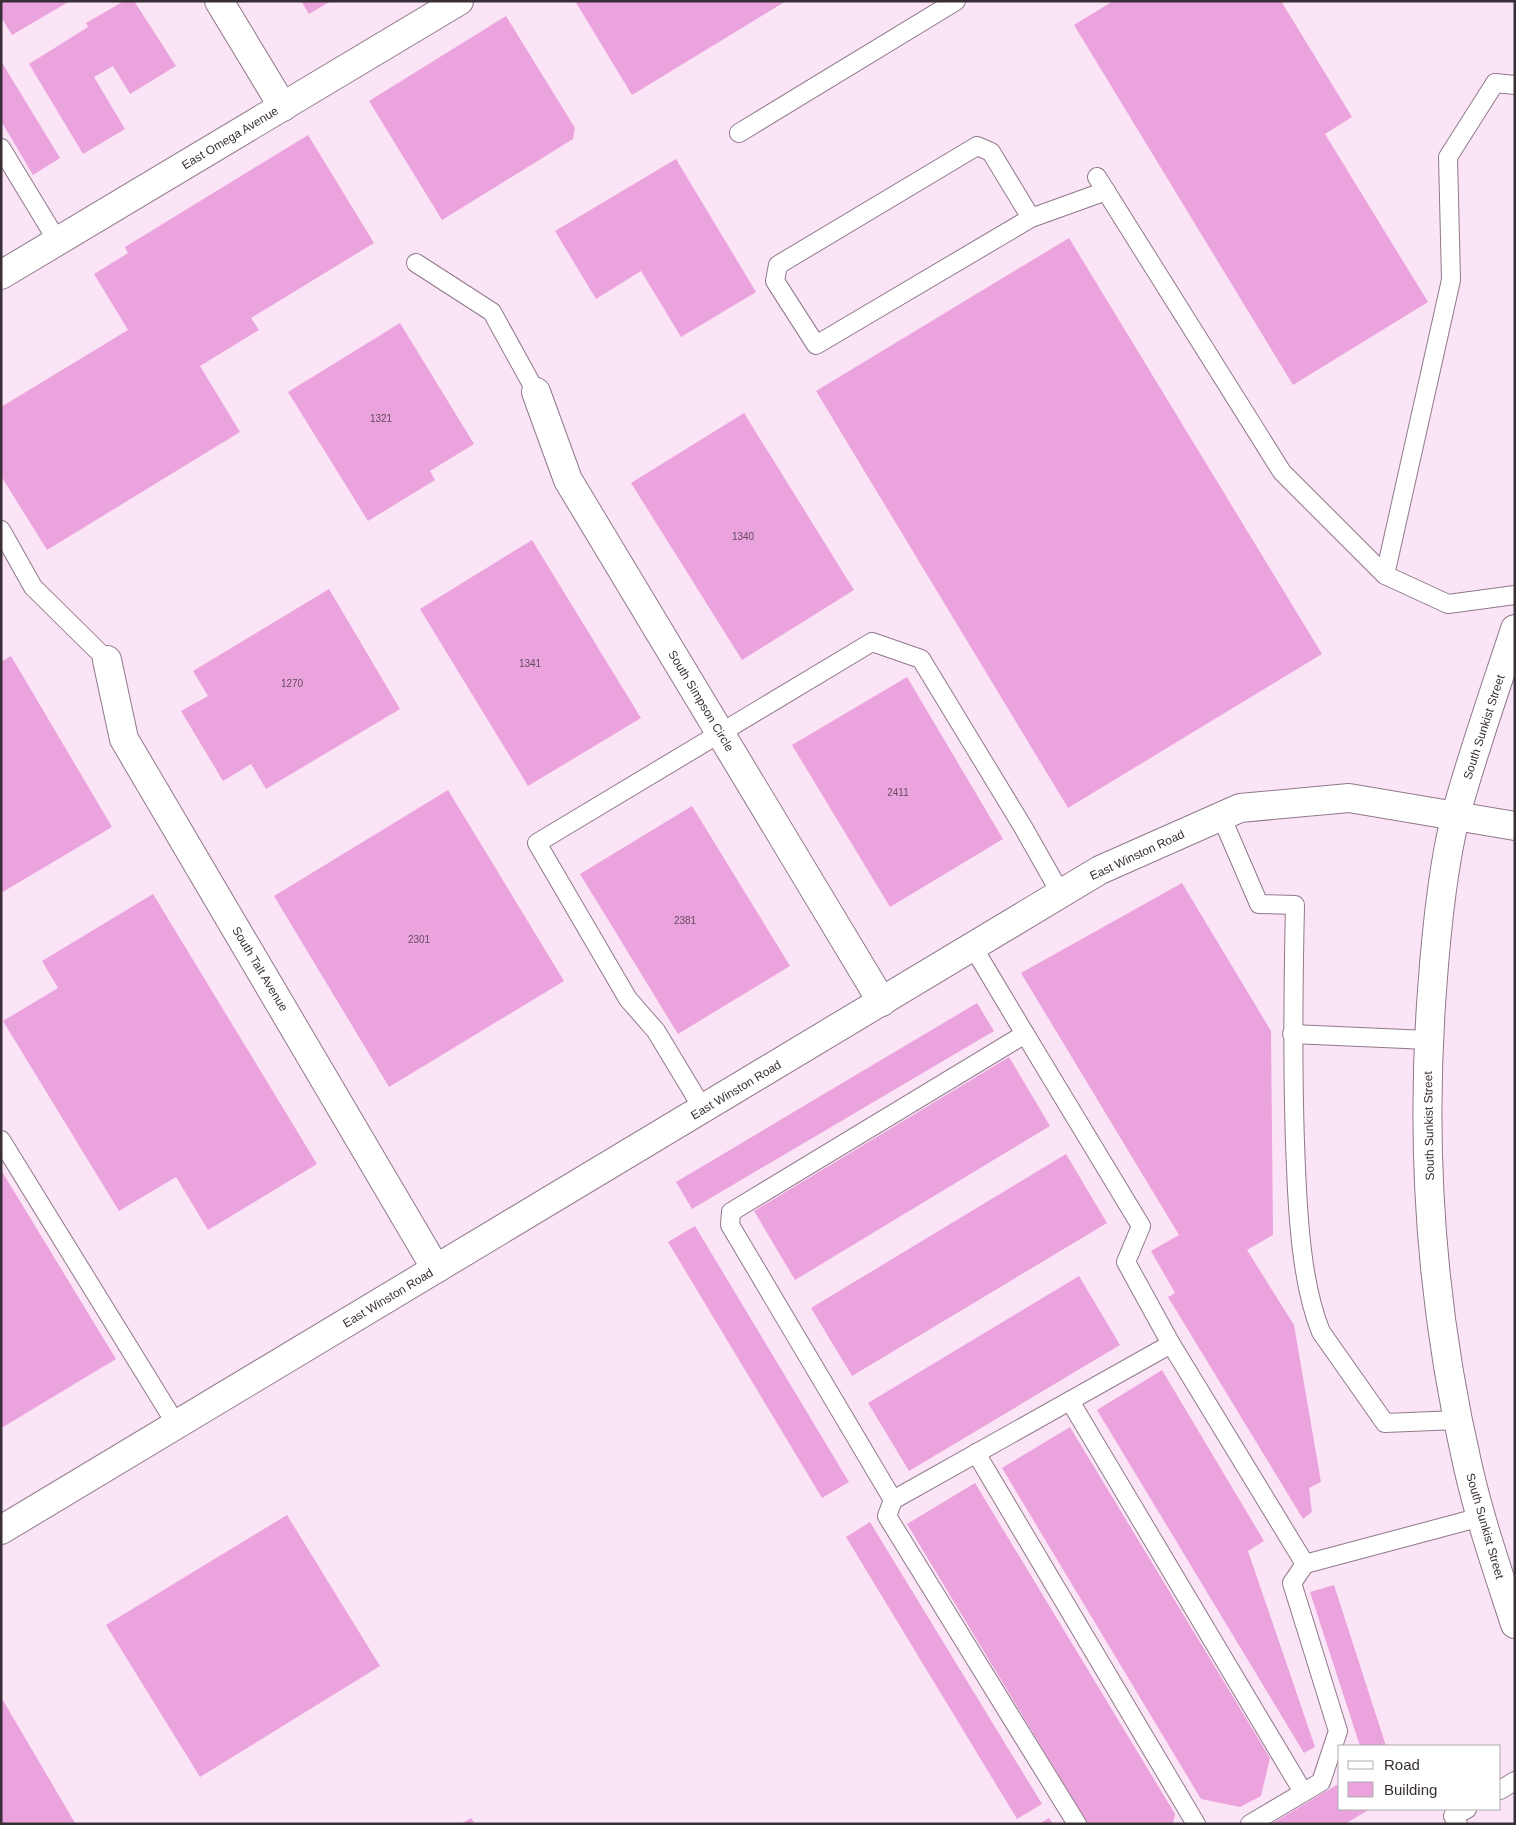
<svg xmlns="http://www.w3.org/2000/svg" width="1516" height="1825" viewBox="0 0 1516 1825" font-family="Arial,sans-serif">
  <rect width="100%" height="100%" fill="#fce4f7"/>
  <g fill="#eba3dd">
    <path d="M1,1h69l-58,34 -11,-18z"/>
    <path d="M124,1h10l42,65 -46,28 -17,-28 -19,11 31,52 -42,25 -54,-90 59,-37 -2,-4z"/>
    <path d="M301,1h30l-22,13z"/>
    <path d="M575,1h211l-154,94z"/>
    <path d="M1113,1h168l71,116 -27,17 103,168 -135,83 -219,-360z"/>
    <path d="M506,16l69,112 -2,11 -131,81 -73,-119z"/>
    <path d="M1,61l59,97 -27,17 -32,-54z"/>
    <path d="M308,135l66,108 -123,75 8,12 -59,36 40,66 -193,118 -46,-74v-69l127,-77 -34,-56 34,-21 -3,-6z"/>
    <path d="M676,159l80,133 -75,45 -40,-66 -45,28 -41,-68z"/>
    <path d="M1069,238l253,416 -254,154 -252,-417z"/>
    <path d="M400,323l74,121 -44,27 5,9 -67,41 -80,-129z"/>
    <path d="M744,413l110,177 -112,70 -111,-177z"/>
    <path d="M532,540l109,178 -113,68 -108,-177z"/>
    <path d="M329,589l71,120 -134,80 -15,-25 -28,17 -42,-70 27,-15 -15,-25z"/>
    <path d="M11,656l101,171 -111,66v-231z"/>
    <path d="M907,677l96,162 -113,68 -98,-162z"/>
    <path d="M448,790l116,191 -175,106 -115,-191z"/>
    <path d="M692,806l98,160 -112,68 -98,-160z"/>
    <path d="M1182,883l89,148 2,204 -26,15 47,75 27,157 -12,6 3,24 -9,7 -135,-222 7,-4 -24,-42 28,-16 -158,-262z"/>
    <path d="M153,894l164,270 -109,66 -32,-53 -57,34 -116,-190 55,-33 -16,-27z"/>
    <path d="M977,1003l17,28 -302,178 -16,-27z"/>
    <path d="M1009,1057l41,69 -255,154 -41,-69z"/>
    <path d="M1066,1154l41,69 -255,153 -41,-68z"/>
    <path d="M1,1170l115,189 -113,68 -2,-3z"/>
    <path d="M695,1226l154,256 -27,16 -154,-256z"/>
    <path d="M1079,1276l41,69 -211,126 -41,-68z"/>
    <path d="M1162,1370l102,171 -16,10 67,196 -11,6 -207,-343z"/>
    <path d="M1070,1427l200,331 -9,38 -21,11 -39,-8 -199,-331z"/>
    <path d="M975,1483l200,331 -2,10h-85l-181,-300z"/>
    <path d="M287,1515l93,151 -180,111 -94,-152z"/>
    <path d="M870,1522l172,282 -25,15 -171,-282z"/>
    <path d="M1334,1585l52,161h-26l-50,-154z"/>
    <path d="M1,1697l74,126 -2,1h-72z"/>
    <path d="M1340,1783v26h30l-25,15h-74z"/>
    <path d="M471,1818l4,6h-14z"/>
    <path d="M1049,1818l4,6h-14z"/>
  </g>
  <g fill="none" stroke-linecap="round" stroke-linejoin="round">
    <g stroke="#8f798a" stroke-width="20">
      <g id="service">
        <path d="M739,133l217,-132"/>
        <path d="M1,148l57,94"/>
        <path d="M1097,177l185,295 103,103 66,-295 -3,-123 47,-74 20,2"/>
        <path d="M1031,218l-40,-66 -14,-6 -199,119 -3,16 41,64 215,-127 75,-27"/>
        <path d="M416,263l76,49 44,80"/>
        <path d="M1,530l32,57 74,73"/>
        <path d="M1385,575l63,29 67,-9"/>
        <path d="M1221,816l38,88 36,1c-2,88 -3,175 1,263 2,50 6,118 25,164l64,91 73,-3"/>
        <path d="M973,947l52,87"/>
        <path d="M1292,1034l136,6"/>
        <path d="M703,1109l-47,-78 -28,-32 -91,-156 335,-201 49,17 102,168 38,67"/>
        <path d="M1,1140l175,284"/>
        <path d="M1070,1401l233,391"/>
        <path d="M976,1453l220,371"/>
        <path d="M893,1500l-163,-275 1,-13 294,-178 116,192 -15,36 45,82"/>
        <path d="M1500,1790l15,-9"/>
        <path d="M1077,1824l-190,-308 6,-16 278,-156 134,220"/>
        <path d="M1250,1824l71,-42 17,-51 -46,-148 13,-19 176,-47"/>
        <path d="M1458,1824l-5,-8 14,-7"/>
      </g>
    </g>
    <g stroke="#8f798a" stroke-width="30">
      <g id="minor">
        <path d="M219,1l64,106"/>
        <path d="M1,275l458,-274"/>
        <path d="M536,392l32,88 314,522"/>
        <path d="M107,660l17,79 312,530"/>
        <path d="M1,1530l1099,-660 140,-62 109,-10 166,28"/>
      </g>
    </g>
    <g stroke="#8f798a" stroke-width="30">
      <path id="tertiary" d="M1515,629c-20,61 -42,123 -59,185 -14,55 -20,120 -24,177 -12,159 0,321 36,476 12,53 30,105 47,157"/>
    </g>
    <use href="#service" stroke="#fff" stroke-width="18"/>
    <use href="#minor" stroke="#fff" stroke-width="28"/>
    <use href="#tertiary" stroke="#fff" stroke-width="28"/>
  </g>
  <g text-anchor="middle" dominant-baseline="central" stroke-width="4.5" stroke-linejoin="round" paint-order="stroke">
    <g font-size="10" fill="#654c60">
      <text x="381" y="418">1321</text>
      <text x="743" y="536">1340</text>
      <text x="530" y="663">1341</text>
      <text x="292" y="683">1270</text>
      <text x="898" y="792">2411</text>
      <text x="685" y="920">2381</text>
      <text x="419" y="939">2301</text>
    </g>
    <g font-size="12" fill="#382f36" stroke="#fff">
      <text transform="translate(230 138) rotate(-31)">East Omega Avenue</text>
      <text transform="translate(701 701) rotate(59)">South Simpson Circle</text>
      <text transform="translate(1484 727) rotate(-72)">South Sunkist Street</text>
      <text transform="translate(1137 855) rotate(-25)">East Winston Road</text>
      <text transform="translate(260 969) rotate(59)">South Talt Avenue</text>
      <text transform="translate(736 1090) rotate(-31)">East Winston Road</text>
      <text transform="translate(1429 1126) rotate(-91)">South Sunkist Street</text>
      <text transform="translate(388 1298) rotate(-31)">East Winston Road</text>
      <text transform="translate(1485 1526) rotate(74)">South Sunkist Street</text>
    </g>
  </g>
  <rect width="1516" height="1825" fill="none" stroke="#382f36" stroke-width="5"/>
  <rect x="1338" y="1745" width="162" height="65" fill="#ffffff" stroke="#afacaf"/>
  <rect x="1348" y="1761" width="25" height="8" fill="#ffffff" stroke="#afacaf"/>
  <text x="1384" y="1770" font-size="15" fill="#382f36">Road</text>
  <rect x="1348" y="1782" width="25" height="15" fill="#eba3dd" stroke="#afacaf"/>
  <text x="1384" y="1795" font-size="15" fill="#382f36">Building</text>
</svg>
